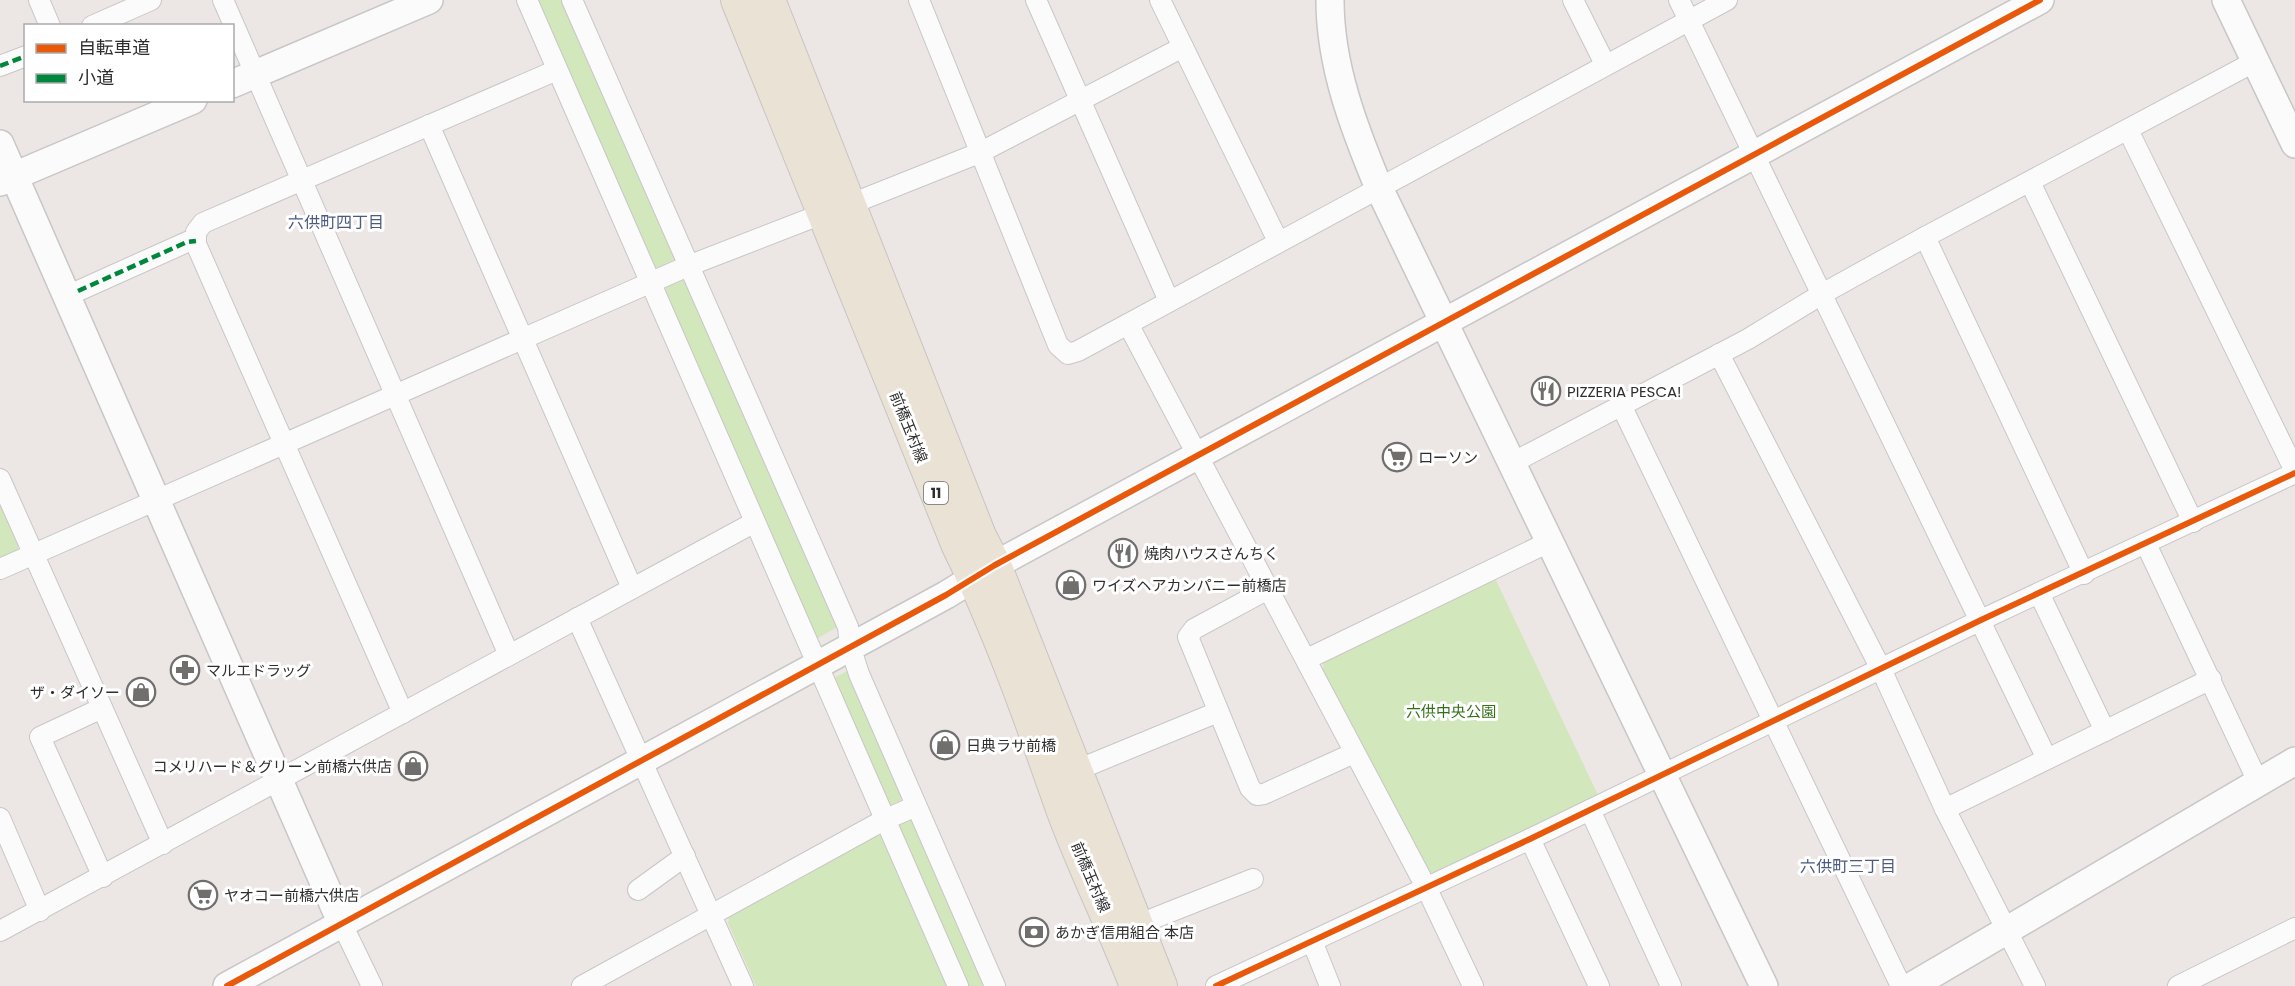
<svg xmlns="http://www.w3.org/2000/svg" width="2295" height="986" viewBox="0 0 2295 986" font-family="Poppins,'Noto Sans JP',sans-serif">
  <rect width="100%" height="100%" fill="#ece7e4"/>
  <g fill="#d2e7bc">
    <path d="M535,0h29l112,253 -3,8 -14,8 -7,-4z"/>
    <path d="M680,278l7,3 152,345 -24,14 -151,-348 3,-7z"/>
    <path d="M0,502l19,44 -4,9 -15,6z"/>
    <path d="M1494,576l104,219 -164,78 -10,-3 -102,-199 2,-9z"/>
    <path d="M849,670l53,122 -1,8 -11,6 -5,-5 -53,-122z"/>
    <path d="M909,816l7,5 71,165h-19l-71,-159v-6z"/>
    <path d="M875,835l9,2 65,149h-193l-28,-63 2,-10z"/>
  </g>
  <g fill="none" stroke-linecap="round" stroke-linejoin="round">
    <g stroke="#c8c6c6" stroke-width="22">
      <g id="street">
        <path d="M39,0l11,26"/>
        <path d="M223,0l286,655"/>
        <path d="M527,0l431,986"/>
        <path d="M572,0l276,627 2,19 9,28 136,312"/>
        <path d="M919,0l139,345 10,9 10,-3 649,-351"/>
        <path d="M1036,0l133,301"/>
        <path d="M1160,0l118,241"/>
        <path d="M1573,0l32,64"/>
        <path d="M1679,0l368,759"/>
        <path d="M92,26l59,-26"/>
        <path d="M0,66l26,-10"/>
        <path d="M429,125l203,463"/>
        <path d="M2128,130l167,341"/>
        <path d="M2030,182l163,340"/>
        <path d="M851,204l128,-51 204,-106"/>
        <path d="M1925,237l159,337"/>
        <path d="M78,291l109,-49 9,-1"/>
        <path d="M1128,324l298,563 47,99"/>
        <path d="M1719,354l162,315 64,140 90,177"/>
        <path d="M1621,405l280,581"/>
        <path d="M1512,463l236,-124 74,-45 103,-57 329,-175"/>
        <path d="M0,479l163,365"/>
        <path d="M2146,544l113,240"/>
        <path d="M0,569l688,-303 134,-52"/>
        <path d="M1268,589l-74,40 -6,8 62,151 7,7 7,-1 90,-41"/>
        <path d="M2039,593l66,138"/>
        <path d="M577,618l166,368"/>
        <path d="M1307,659l242,-117"/>
        <path d="M102,708l-62,29 63,140"/>
        <path d="M403,713l-207,-469v-12l7,-9 354,-153"/>
        <path d="M1077,770l141,-58"/>
        <path d="M1945,809l266,-130"/>
        <path d="M1590,810l81,176"/>
        <path d="M0,818l40,93"/>
        <path d="M1530,839l69,147"/>
        <path d="M638,890l47,-34"/>
        <path d="M342,924l30,62"/>
        <path d="M1137,925l116,-46"/>
        <path d="M0,931l755,-409"/>
        <path d="M1312,941l18,45"/>
        <path d="M582,986l302,-166 32,-14"/>
        <path d="M1216,986l314,-147 451,-219 314,-147"/>
        <path d="M2178,986l117,-58"/>
      </g>
    </g>
    <g stroke="#c8c6c6" stroke-width="30">
      <g id="secondary">
        <path d="M1330,0c0,66 24,128 49,188l385,798"/>
        <path d="M2226,0l69,144"/>
        <path d="M232,84l197,-84"/>
        <path d="M0,144l342,780"/>
        <path d="M0,182l193,-82"/>
        <path d="M227,986l719,-391 49,-30 1045,-565"/>
        <path d="M1912,986l383,-225"/>
      </g>
    </g>
    <g stroke="#c6c4c4" stroke-width="34">
      <g id="primary">
        <path d="M737,0l221,546c41,84 73,174 104,263 22,60 51,117 74,177"/>
        <path d="M769,0l211,536 15,29 166,421"/>
      </g>
    </g>
    <use href="#street" stroke="#fcfbfb" stroke-width="20"/>
    <use href="#secondary" stroke="#fcfbfb" stroke-width="27"/>
    <use href="#primary" stroke="#e9e2d5" stroke-width="32"/>
    <g stroke="#00873e" stroke-width="4.5" stroke-dasharray="9 4.5" stroke-linecap="butt">
      <path d="M0,66l26,-10"/>
      <path d="M78,291l109,-49 9,-1"/>
    </g>
    <g stroke="#fff" stroke-width="10">
      <g id="cycleway">
        <path d="M227,986l719,-391 49,-30 1045,-565"/>
        <path d="M1216,986l314,-147 451,-219 314,-147"/>
      </g>
    </g>
    <use href="#cycleway" stroke="#e8590c" stroke-width="6"/>
  </g>
  <defs>
    <g id="restaurant-ring" transform="scale(1.5)"><circle r="9.5" fill="#fff" stroke="#706f6e" stroke-width="1.5"/><path d="M-5-6h1v4h1v-4h1v4h1v-4h1v5L-1.5 .5V6h-2V.5L-5-1ZM5-6V6H3V1.5H1.5Q1.5-4 5-6Z" fill="#706f6e"/></g>
    <g id="supermarket-ring" transform="scale(1.5)"><circle r="9.5" fill="#fff" stroke="#706f6e" stroke-width="1.5"/><path d="M-6-5.5h2.5l.6 2H6L4.5 2H-2.5L-4.4-4H-6ZM-1.5 3.2a1.3 1.3 0 1 0 .1 0ZM3 3.2a1.3 1.3 0 1 0 .1 0Z" fill="#706f6e"/></g>
    <g id="shop-ring" transform="scale(1.5)"><circle r="9.5" fill="#fff" stroke="#706f6e" stroke-width="1.5"/><path d="M-5-2.5h2.3a2.7 3.5 0 0 1 5.4 0H5L5.5 6h-11ZM-1.5-2.5h3a1.5 2.3 0 0 0-3 0Z" fill="#706f6e"/></g>
    <g id="pharmacy-ring" transform="scale(1.5)"><circle r="9.5" fill="#fff" stroke="#706f6e" stroke-width="1.5"/><path d="M-2-6h4v4h4v4h-4v4h-4v-4h-4v-4h4Z" fill="#706f6e"/></g>
    <g id="bank-ring" transform="scale(1.5)"><circle r="9.5" fill="#fff" stroke="#706f6e" stroke-width="1.5"/><path d="M-6-4H6V4H-6ZM0-2.3a2.3 2.3 0 1 0 0 4.6a2.3 2.3 0 1 0 0-4.6Z" fill="#706f6e"/></g>
  </defs>
  <g fill-rule="evenodd">
    <use href="#restaurant-ring" x="1546" y="391"/>
    <use href="#supermarket-ring" x="1397" y="457"/>
    <use href="#restaurant-ring" x="1123" y="553"/>
    <use href="#shop-ring" x="1071" y="585"/>
    <use href="#pharmacy-ring" x="185" y="670"/>
    <use href="#shop-ring" x="141" y="692"/>
    <use href="#shop-ring" x="945" y="745"/>
    <use href="#shop-ring" x="413" y="766"/>
    <use href="#supermarket-ring" x="203" y="895"/>
    <use href="#bank-ring" x="1034" y="932"/>
  </g>
  <g text-anchor="middle" dominant-baseline="central" stroke-width="6" stroke-linejoin="round" paint-order="stroke">
    <rect fill="#fff" stroke="#6d6d6d" stroke-width="1.5" x="924" y="482" width="24" height="22" rx="4.5"/>
    <g font-size="14" font-weight="bold" fill="#2e2e2e">
      <text x="936" y="493">11</text>
    </g>
    <g font-size="15" fill="#2e2e2e" stroke="#fff" text-anchor="start">
      <text x="1567" y="391">PIZZERIA PESCA!</text>
      <text x="1418" y="457">ローソン</text>
      <text x="1144" y="553">焼肉ハウスさんちく</text>
      <text x="1092" y="585">ワイズヘアカンパニー前橋店</text>
      <text x="206" y="670">マルエドラッグ</text>
      <text x="120" y="692" text-anchor="end">ザ・ダイソー</text>
      <text x="966" y="745">日典ラサ前橋</text>
      <text x="392" y="766" text-anchor="end">コメリハード＆グリーン前橋六供店</text>
      <text x="224" y="895">ヤオコー前橋六供店</text>
      <text x="1055" y="932">あかぎ信用組合 本店</text>
    </g>
    <g font-size="15" fill="#2e2e2e" stroke="#fff">
      <text transform="translate(909 427) rotate(68)">前橋玉村線</text>
      <text transform="translate(1091 877) rotate(67)">前橋玉村線</text>
    </g>
    <g font-size="15" fill="#336f19" stroke="#fff">
      <text x="1451" y="711">六供中央公園</text>
    </g>
    <g font-size="16" fill="#4c5a81" stroke="#fff">
      <text x="336" y="222">六供町四丁目</text>
      <text x="1848" y="866">六供町三丁目</text>
    </g>
  </g>
  <rect x="24" y="24" width="210" height="78" fill="#ffffff" stroke="#ababab" stroke-width="1.5"/>
  <rect x="36" y="44" width="30" height="9" fill="#e8590c" stroke="#ababab" stroke-width="1.5"/>
  <text x="78" y="54" font-size="18" fill="#2e2e2e">自転車道</text>
  <rect x="36" y="74" width="30" height="9" fill="#00873e" stroke="#ababab" stroke-width="1.5"/>
  <text x="78" y="84" font-size="18" fill="#2e2e2e">小道</text>
</svg>
